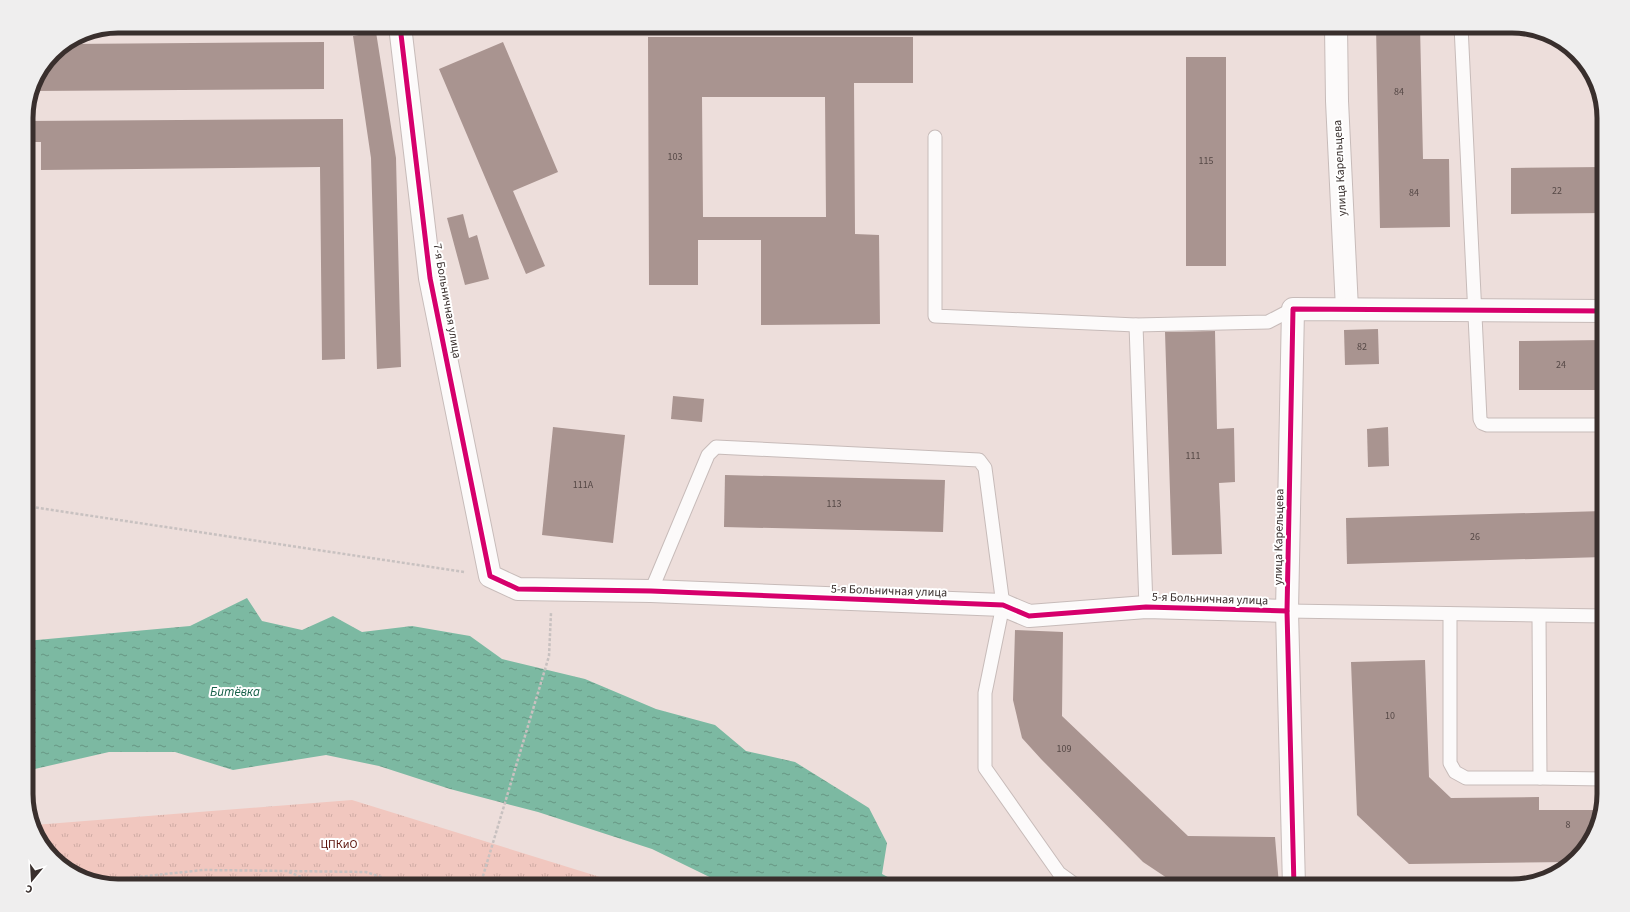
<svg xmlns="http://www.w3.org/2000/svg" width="1630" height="912" viewBox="0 0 1630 912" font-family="'Source Sans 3',sans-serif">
  <defs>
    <pattern id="park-tufts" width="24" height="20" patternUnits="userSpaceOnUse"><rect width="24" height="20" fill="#f1c7bf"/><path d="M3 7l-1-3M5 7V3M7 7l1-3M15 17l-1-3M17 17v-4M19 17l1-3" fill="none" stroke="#cfaba4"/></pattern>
    <pattern id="water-ripples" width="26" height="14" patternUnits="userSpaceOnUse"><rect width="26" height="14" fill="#7cb9a2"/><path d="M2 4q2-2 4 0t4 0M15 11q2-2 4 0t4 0" fill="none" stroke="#679784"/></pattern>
  </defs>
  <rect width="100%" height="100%" fill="#eddedb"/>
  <path fill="url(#park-tufts)" d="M352,800l277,86h-511l-46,-12 -31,-29 -7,-20z"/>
  <path fill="url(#water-ripples)" d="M247,598l15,23 40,9 31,-14 29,16 50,-6 58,10 32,23 83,20 71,30 59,16 31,26 49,11 74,46 18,35 -5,31 23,12h-177l-76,-37 -114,-37 -88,-23 -71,-23 -53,-11 -93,15 -58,-18h-66l-83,19v-130l164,-15z"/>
  <g fill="#a99490" fill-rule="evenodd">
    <path d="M1376,26h44l3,133h26l1,68 -70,1z"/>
    <path d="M376,32l20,126 5,209 -24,2 -6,-211 -18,-122z"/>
    <path d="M648,37h265v46h-59l1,151 24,1 1,89 -119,1v-85h-63v45h-49zM702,97h123l1,120h-123z"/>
    <path d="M324,42v47l-292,2 3,-14 7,-9h10l1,-15 14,-9z"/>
    <path d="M503,42l55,130 -45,19 32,75 -19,8 -87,-205z"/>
    <rect x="1186" y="57" width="40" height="209"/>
    <path d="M343,119l2,240 -23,1 -2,-193 -279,3v-28h-15v-21z"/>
    <path d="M1604,167v46l-93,1v-46z"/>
    <path d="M463,214l6,24 8,-3 12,44 -24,6 -18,-67z"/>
    <path d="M1378,329l1,35 -34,1 -1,-35z"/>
    <path d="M1215,331l2,98 17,-1 1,54 -16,1 3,71 -50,1 -7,-223z"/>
    <path d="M1604,340v50h-85v-49z"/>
    <path d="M673,396l31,3 -2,23 -31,-3z"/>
    <path d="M553,427l72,8 -12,108 -71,-8z"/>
    <path d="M1388,427l1,39 -21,1 -1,-38z"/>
    <path d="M725,475l220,5 -2,52 -219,-5z"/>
    <path d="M1604,511v46l-257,7 -1,-46z"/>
    <path d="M1015,630l48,2 -1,84 126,120 87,1 4,48 -82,1 -27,-6 -27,-18 -102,-103 -19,-21 -9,-38z"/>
    <path d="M1425,660l4,117 22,21 88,-1v13h61l-8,30 -22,22 -161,2 -52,-49 -6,-153z"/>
    <path d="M1600,713h4v38h-3z"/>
  </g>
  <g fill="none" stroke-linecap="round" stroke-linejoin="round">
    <g stroke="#c7bbb9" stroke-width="15">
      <g id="lane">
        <path d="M1461,26l19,393 2,4 5,2h117"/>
        <path d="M935,137v179l201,9 132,-3 25,-13"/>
        <path d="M1136,325l10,282"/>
        <path d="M651,591l57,-136 8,-8 263,13 6,8 18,137 -18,88v75l74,105 18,13"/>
        <path d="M1287,611l317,5"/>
        <path d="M1450,614v149l5,9 11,6h74"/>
        <path d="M1539,616l1,162 64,1"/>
      </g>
    </g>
    <g stroke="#c7bbb9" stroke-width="24">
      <g id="street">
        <path d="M400,26l30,252 60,298 28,13 133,2 352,14 26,11 117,-9 141,4"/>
        <path d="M1336,26l1,75 10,208"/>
        <path d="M1294,886l-7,-275 6,-302 311,2"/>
      </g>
    </g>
    <g stroke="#c8c1c0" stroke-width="2.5" stroke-dasharray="3 2" stroke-linecap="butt">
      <path d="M26,506l438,66"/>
      <path d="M289,872l34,14"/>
      <path d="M100,881l103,-11 84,1 79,1 42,14"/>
      <path d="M480,886l69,-230 2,-43"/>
    </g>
    <use href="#lane" stroke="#fcfafa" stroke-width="13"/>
    <use href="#street" stroke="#fcfafa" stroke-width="22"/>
    <g stroke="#fff" stroke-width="8">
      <g id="cycleway">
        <path d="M400,26l30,252 60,298 28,13 133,2 352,14 26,11 117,-9 141,4"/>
        <path d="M1294,886l-7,-275 6,-302 311,2"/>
      </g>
    </g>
    <use href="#cycleway" stroke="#d6006c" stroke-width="5"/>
  </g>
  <g text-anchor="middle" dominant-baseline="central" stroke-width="4" stroke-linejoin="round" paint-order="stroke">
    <g font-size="10" fill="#554846">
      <text x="1399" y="92">84</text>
      <text x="675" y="157">103</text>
      <text x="1206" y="161">115</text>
      <text x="1557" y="191">22</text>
      <text x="1414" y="193">84</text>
      <text x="1362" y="347">82</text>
      <text x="1561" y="365">24</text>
      <text x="1193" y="456">111</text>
      <text x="583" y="485">111А</text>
      <text x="834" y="504">113</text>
      <text x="1475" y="537">26</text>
      <text x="1390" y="716">10</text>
      <text x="1064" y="749">109</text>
      <text x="1568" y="825">8</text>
    </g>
    <g font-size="12" fill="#392f2d" stroke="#fff">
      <text transform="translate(1340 168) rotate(-93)">улица Карельцева</text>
      <text transform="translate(447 301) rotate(80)">7-я Больничная улица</text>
      <text transform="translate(1279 537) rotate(-89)">улица Карельцева</text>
      <text transform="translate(889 591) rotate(2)">5-я Больничная улица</text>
      <text transform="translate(1210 599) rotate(2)">5-я Больничная улица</text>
    </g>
    <g font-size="12" fill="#5b130b" stroke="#fff">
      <text x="339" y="844">ЦПКиО</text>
    </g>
    <g font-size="13" font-style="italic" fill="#18614a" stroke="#fff">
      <text x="235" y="692">Битёвка</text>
    </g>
  </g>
  <path d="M0 0H1630V912H0ZM118 33H1512A85 85 0 0 1 1597 118V794A85 85 0 0 1 1512 879H118A85 85 0 0 1 33 794V118A85 85 0 0 1 118 33Z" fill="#efeeee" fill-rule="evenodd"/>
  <path fill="none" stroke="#392f2d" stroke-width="5" d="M118 33H1512A85 85 0 0 1 1597 118V794A85 85 0 0 1 1512 879H118A85 85 0 0 1 33 794V118A85 85 0 0 1 118 33Z"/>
  <g transform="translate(32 880) rotate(198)" stroke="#ffffff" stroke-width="3" paint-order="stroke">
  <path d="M0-3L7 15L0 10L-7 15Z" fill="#392f2d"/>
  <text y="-6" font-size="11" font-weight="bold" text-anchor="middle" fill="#392f2d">С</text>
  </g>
</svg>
